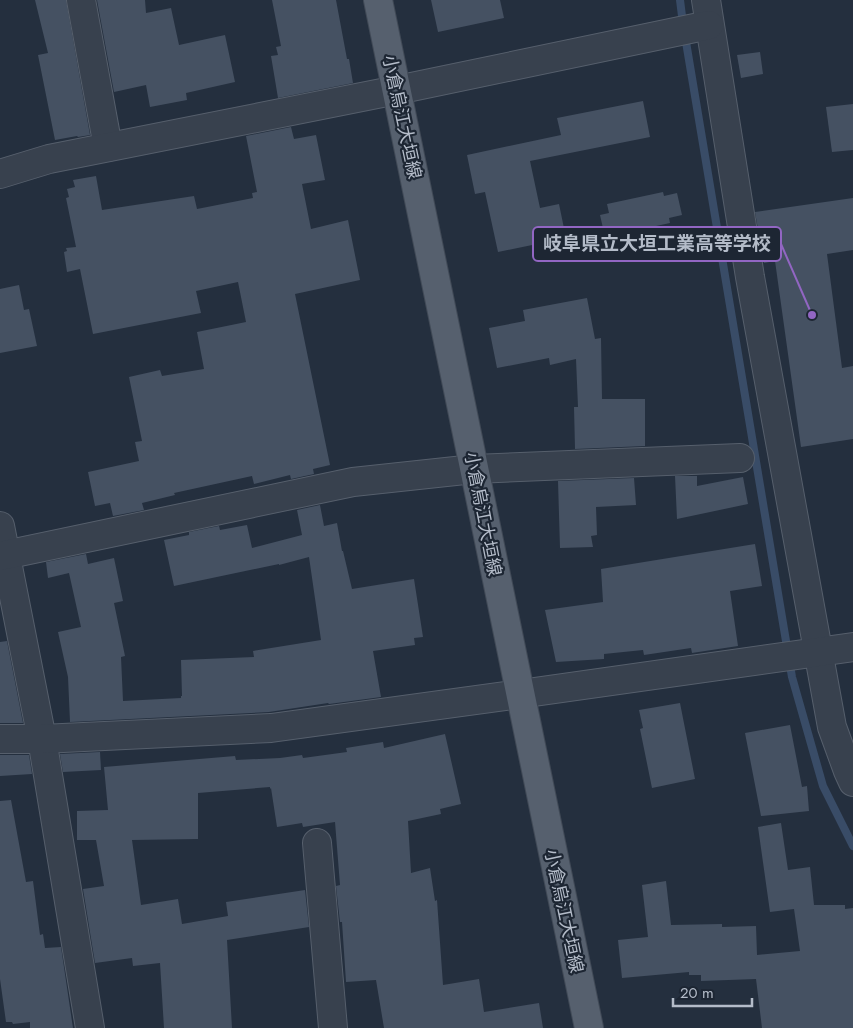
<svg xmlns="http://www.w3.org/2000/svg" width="853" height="1028" viewBox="0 0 853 1028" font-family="Jost,'Noto Sans JP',sans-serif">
  <rect width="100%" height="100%" fill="#242f3e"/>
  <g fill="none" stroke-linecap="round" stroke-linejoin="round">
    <g stroke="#394c67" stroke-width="8">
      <path d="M680,0l3,24"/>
      <path d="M685,36l107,641 31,109 30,60"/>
    </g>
  </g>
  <g fill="#455162">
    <path d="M35,0h31l24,135 -12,2 -1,-1 -22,4 -17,-85 10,-2z"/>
    <path d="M97,0h48l1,13 25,-5 8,37 46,-10 10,47 -49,11 1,7 -37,7 -4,-22 -32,7z"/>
    <path d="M272,0h64l11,59h2l4,24 -75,15 -7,-42 7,-1 -2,-8 5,-1z"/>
    <path d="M431,0h69l4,18 -66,14z"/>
    <path d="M760,52l3,22 -22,4 -4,-23z"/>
    <path d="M643,101l7,36 -120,24 10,47 19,-4 7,34 -68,14 -13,-60 -10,2 -8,-39 94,-20 -4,-17z"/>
    <path d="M853,104v46l-21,2 -6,-45z"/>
    <path d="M291,127l3,12 22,-4 9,45 -23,4 9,45 37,-9 12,60 -65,14 35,171 -17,4 1,5 -23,5 -1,-4 -36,9 -2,-8 -78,17 1,2 -33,8 2,7 -31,6 -3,-13 -15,3 -7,-34 51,-11 -4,-19 7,-1 -13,-64 31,-7 2,6 42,-7 -7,-37 49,-10 -8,-40 -42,9 5,22 -108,21 -13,-65 -13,3 -3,-20 3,-1 -1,-3 10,-1 -10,-49 3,-1 -2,-8 8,-2 -2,-7 23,-4 6,34 92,-14 3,13 56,-11 -1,-5 5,-1 -11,-56z"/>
    <path d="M663,192l1,4 13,-3 5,22 -13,3 1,5 -65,14 -5,-22 9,-2 -2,-9z"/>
    <path d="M853,198v52l-26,4 15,114 11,-2v73l-52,8 -26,-186 -11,2 -9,-51z"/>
    <path d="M19,285l5,25 5,-1 8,37 -37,7v-64z"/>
    <path d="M587,298l8,41 6,-1 1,61h43v47l-70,3 -1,-42h4l-2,-48 -26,6 -1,-7 -52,10 -8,-40 36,-7 -2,-11z"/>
    <path d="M675,476h22v10l46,-9 5,27 -71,15z"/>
    <path d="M634,478l2,27 -40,2 1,28 -6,1 2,11 -33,1 -2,-67z"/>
    <path d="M320,505l4,21 13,-3 5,28h1l9,38 62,-10 9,58 -9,1 1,7 -42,6 8,46 -52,7 -1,-1 -59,9 -199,10 -2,-45 -10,-45 23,-5 -12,-54 -21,5 -2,-16 40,-8 2,10 26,-6 9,43 -9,2 11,53 -4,1 2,44 58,-3v-2h1l-1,-36 73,-3 -1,-6 68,-11 -12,-83 -30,8v-1l-105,22 -10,-46 25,-5v-3l30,-6 1,4 27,-5 5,23 50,-13 -5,-25z"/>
    <path d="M755,544l7,42 -32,5 8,55 -46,7 -1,-5 -47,7 -1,-5 -39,4v5l-48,3 -11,-52 58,-8 -2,-33z"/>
    <path d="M7,641l16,82h-23v-81z"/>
    <path d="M680,703l15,76 -43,9 -12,-59 3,-1 -4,-18z"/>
    <path d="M790,725l12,62 5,-1 2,25 -48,5 -16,-83z"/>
    <path d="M445,734l16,70 -21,5 1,5 -33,7 3,52 19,-5 5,33 2,-1 6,85 36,-6 5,33 55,-9 4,25h-159l-8,-48 -30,2 -4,-60h-2l-4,-36 4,-1 -5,-63 -32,5 -1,-4 -25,4 -6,-39 -1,1v-2l-72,6v46l-66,1 9,65 37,-6 4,25 46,-8 -2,-14 79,-12 4,37 -82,13 5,88h-68l-4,-65 -27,3 -1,-8 -37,5 -12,-74 21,-3 -8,-46h-19v-29l31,-1 -4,-43 131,-11 1,4 44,-2 22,-3 1,3 44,-6 -1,-4 37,-6 1,6z"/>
    <path d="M100,752l1,18 -38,2 -3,-18z"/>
    <path d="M0,755h29l3,19 -32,2z"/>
    <path d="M11,800l15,82 7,-1 7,54 3,-1 2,14 16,-1 12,81h-43v-6l-17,2 -1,-2h-6l-6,-43v-178z"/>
    <path d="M781,823l7,47 22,-3 4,38h31v4l8,-1v120h-91l-6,-49 -55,2v-6h-12v-3l-67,6 -4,-38 30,-3 -6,-52 24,-4 5,44 51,-1v3l34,-1 1,29 43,-4 -6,-42 -24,3 -12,-85z"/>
  </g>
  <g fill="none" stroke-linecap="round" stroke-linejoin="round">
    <g stroke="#565f6c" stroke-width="30">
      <g id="minor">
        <path d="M81,0l27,147"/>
        <path d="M706,0l44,277 82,450 16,44 5,11"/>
        <path d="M0,174l49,-15 348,-69 312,-65"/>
        <path d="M0,526l42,213 48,289"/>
        <path d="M0,556l353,-74 121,-13 266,-11"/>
        <path d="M0,739h42l229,-11 249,-34 333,-47"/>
        <path d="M317,843l16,185"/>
      </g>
    </g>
    <g stroke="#414a57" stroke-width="30">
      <path id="major" d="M378,0l211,1028"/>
    </g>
    <use href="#minor" stroke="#38414e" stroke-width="28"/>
    <use href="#major" stroke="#56606e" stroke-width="28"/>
  </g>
  <g text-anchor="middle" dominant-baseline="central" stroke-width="4.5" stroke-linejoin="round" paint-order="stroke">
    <g font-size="18" fill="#b4bcc9" stroke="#1d2633">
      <text transform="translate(402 117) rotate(78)">小倉烏江大垣線</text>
      <text transform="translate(483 514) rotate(79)">小倉烏江大垣線</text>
      <text transform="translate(564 911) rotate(78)">小倉烏江大垣線</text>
    </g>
  </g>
  <path fill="none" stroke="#9266c3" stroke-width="2" d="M812 315L781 244"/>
  <circle fill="#9266c3" stroke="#1d2633" stroke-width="2" cx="812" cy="315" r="5"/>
  <rect fill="#1d2633" stroke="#9266c3" stroke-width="2" x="533" y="227" width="248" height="34" rx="5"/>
  <g font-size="19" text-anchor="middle" font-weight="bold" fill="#b4bcc9">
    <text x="657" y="250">岐阜県立大垣工業高等学校</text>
  </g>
  <path d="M673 998v8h79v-8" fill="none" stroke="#b4bcc9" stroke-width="2.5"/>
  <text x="680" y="998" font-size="15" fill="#b4bcc9" stroke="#1d2633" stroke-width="4" paint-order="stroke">20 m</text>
</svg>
